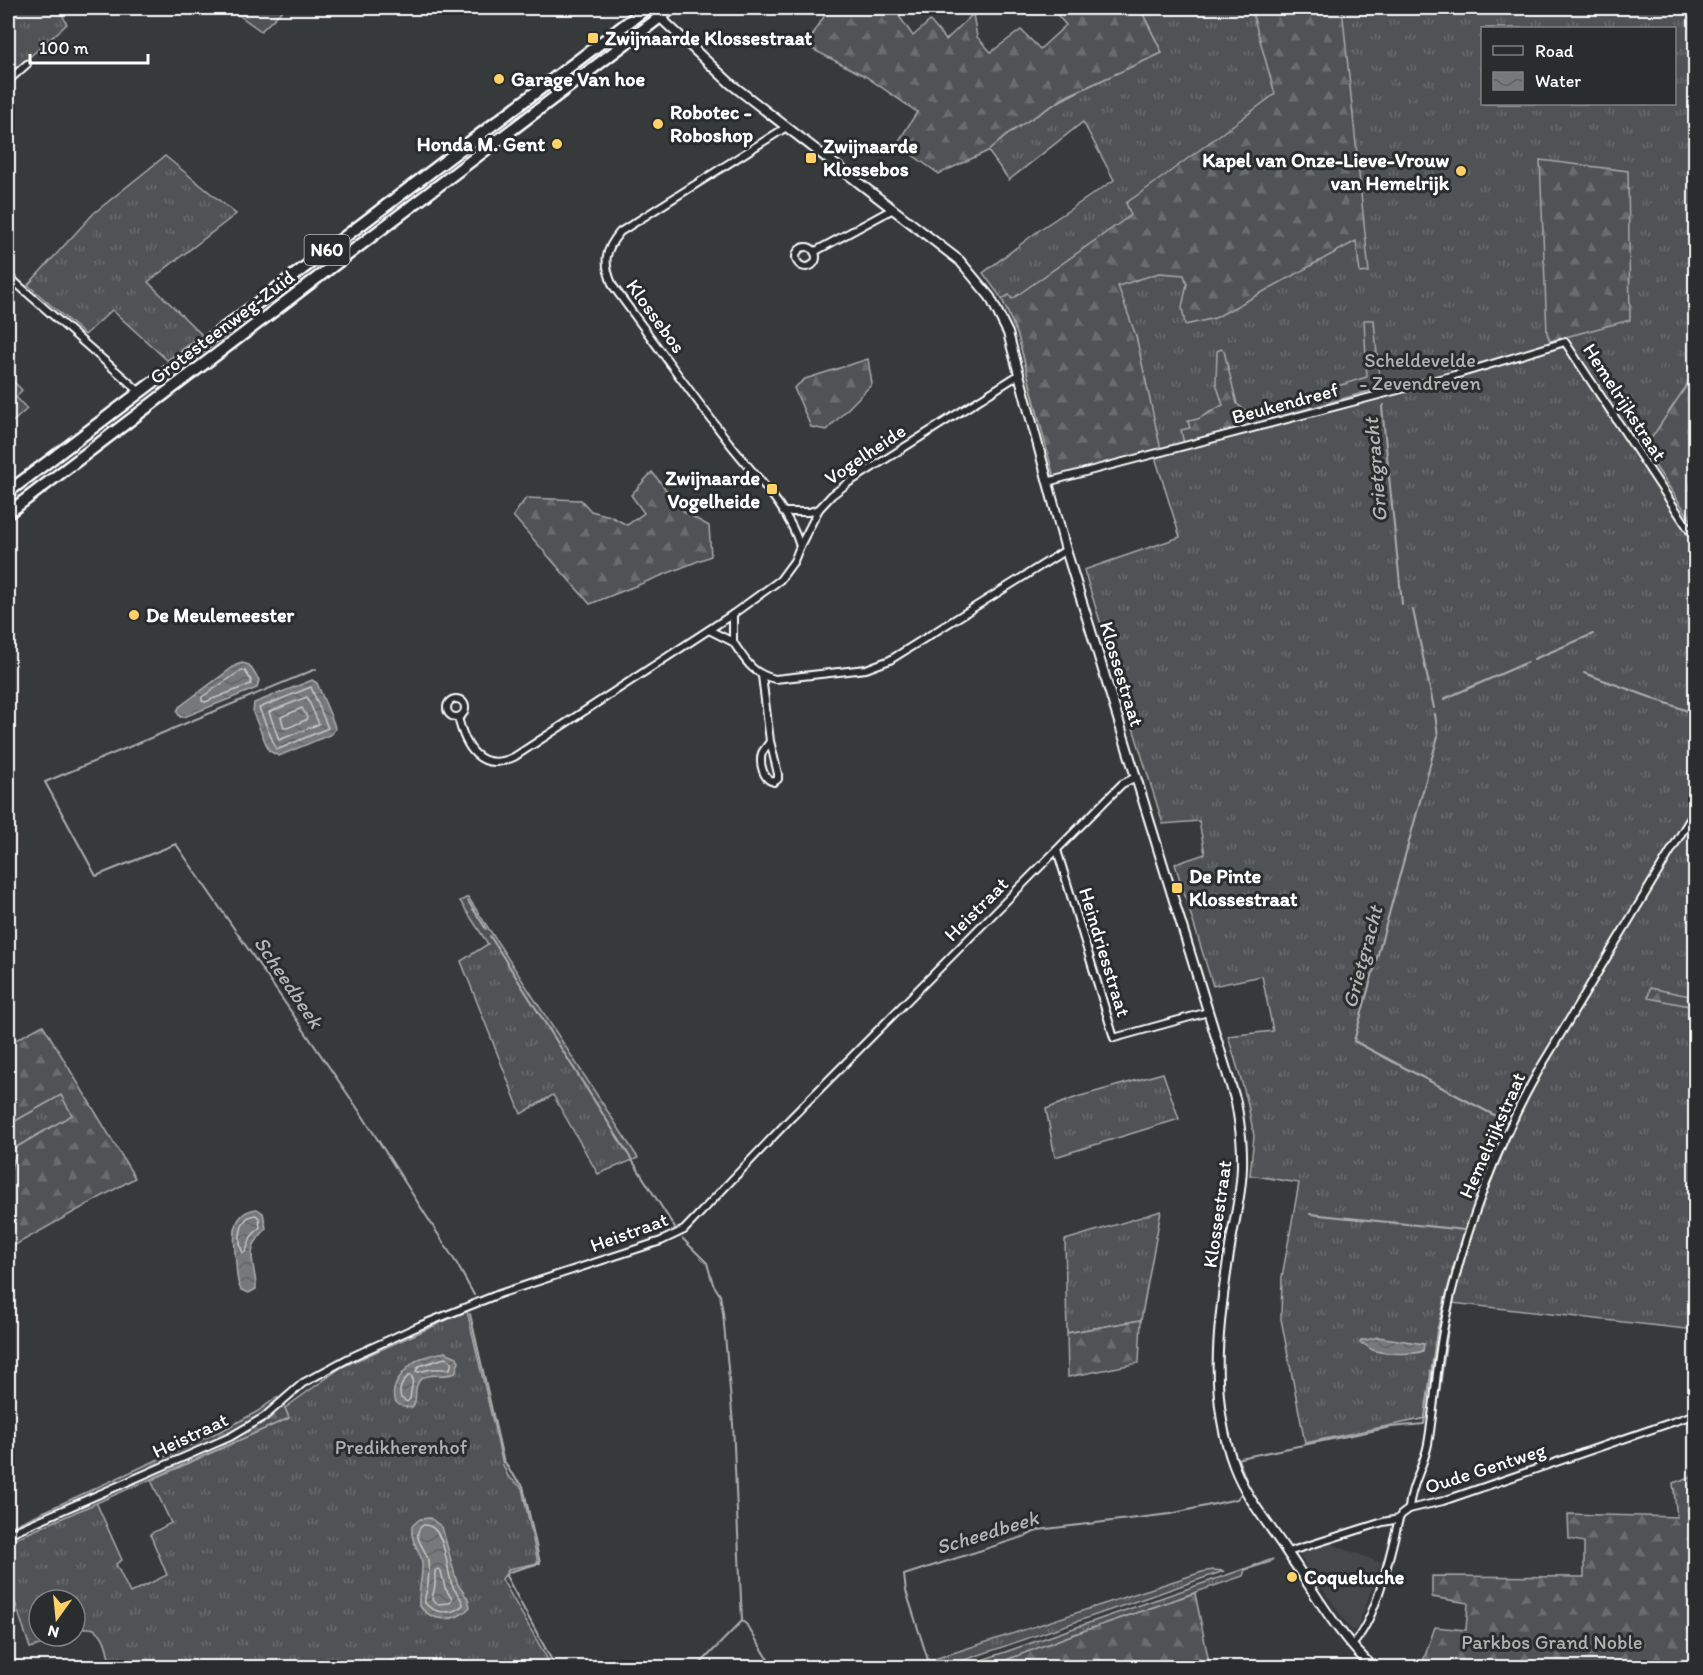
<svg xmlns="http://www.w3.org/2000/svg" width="1703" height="1675" viewBox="0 0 1703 1675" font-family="Itim,sans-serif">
  <defs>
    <pattern id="grass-tufts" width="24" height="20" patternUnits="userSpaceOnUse" patternTransform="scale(1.5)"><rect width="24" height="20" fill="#505354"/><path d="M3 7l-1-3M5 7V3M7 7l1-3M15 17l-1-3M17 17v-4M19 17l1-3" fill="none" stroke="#6a6d6e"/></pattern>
    <pattern id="forest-firs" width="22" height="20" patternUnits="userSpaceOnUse" patternTransform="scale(1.5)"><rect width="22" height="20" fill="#505354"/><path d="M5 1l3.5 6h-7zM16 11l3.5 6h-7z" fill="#6a6d6e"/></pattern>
    <pattern id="water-waves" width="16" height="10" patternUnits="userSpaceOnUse" patternTransform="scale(1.5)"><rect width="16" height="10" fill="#767879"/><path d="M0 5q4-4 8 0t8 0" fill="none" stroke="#616262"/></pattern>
  </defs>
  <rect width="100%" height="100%" fill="#373a3b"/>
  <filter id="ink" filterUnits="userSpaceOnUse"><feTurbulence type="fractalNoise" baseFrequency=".0167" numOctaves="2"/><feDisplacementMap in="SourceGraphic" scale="12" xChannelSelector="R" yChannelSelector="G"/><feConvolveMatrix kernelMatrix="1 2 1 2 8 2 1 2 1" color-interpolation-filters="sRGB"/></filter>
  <g filter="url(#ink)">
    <path fill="#444748" d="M1329,1543l52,20 -24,66 -5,2 -30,-43 -3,1 -11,-17 -8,-19z"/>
    <g fill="url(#grass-tufts)" stroke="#a8a9aa" stroke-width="1.5" fill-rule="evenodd">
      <path d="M8,8h51l8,16 -59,52z"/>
      <path d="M229,8h56l-24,23z"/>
      <path d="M1140,8h555v1322l-243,-27 -16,113 -131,27 -24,-124 1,-42 17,-94 -49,-8 4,-39 -7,-36 -19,-64 45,-5 -11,-55 -49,10 -38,-122 30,-10 -6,-33 -36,3 -79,-254 96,-33 -24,-77 1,-6 -118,-33 -21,-85 -16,-37 -19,-26 59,-45 72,-48 -31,-58 -74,58 -21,-29c50,-45 113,-71 174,-98zM1482,28h192v76h-192z"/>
      <path d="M165,156l71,58 -88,68 54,53 -35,25 -55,-50 -27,25 -57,-50 66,-72z"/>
      <path d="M8,376l14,14 -6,7 11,12 -19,17z"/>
      <path d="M468,897l170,261 -40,16 -45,-79 -32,19 -60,-153 27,-17 -28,-43z"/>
      <path d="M1163,1073l16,46 -124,38 -9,-48 31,-12z"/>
      <path d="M61,1095l12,20 -58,33 -1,-13 -6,-7v-3z"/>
      <path d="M1161,1211l-20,109 -74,13 -2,-93z"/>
      <path d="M467,1311l36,154 5,11 14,12 16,75 -29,6 -7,10 50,88h-150l-5,-9 -18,10 -269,-1c-2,-19 -7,-50 -35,-35v-32h-36v36h29l-38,12 -22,-67v-39l88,-40 26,58 -6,4 14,29 37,-18 -17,-41 21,-11 -20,-43 138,-62 -4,-10 57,-41z"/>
      <path d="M1273,1559l-3,3 -25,8 -2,6 -174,60 -81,31 -29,1z"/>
      <path d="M1213,1570l11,1 -280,96h-34l292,-95z"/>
    </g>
    <g fill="url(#forest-firs)" stroke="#a8a9aa" stroke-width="1.5">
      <path d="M829,8h78l-8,8 14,20 17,-15 16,19 27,-26 4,23 14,15 30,-22 19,19 26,-24 -15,-17h89l22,45 -93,42 -59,37 -22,19 -49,23 -42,-30 20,-32 -52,-36 -59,-30z"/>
      <path d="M1251,8h91l27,264 -9,1 -4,-32 -141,77 -30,7 -3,-18 5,-23 -3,-9 -25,-2 -41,13 18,50 25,114 -107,28 -36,-142 -16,-37 7,-4 3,4 119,-84 -5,-12 26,-18 123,-91z"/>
      <path d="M1540,160l88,11 2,149 -80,21 -3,-8z"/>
      <path d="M1364,320h10l6,68 -196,56 -3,-14 9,-2 -2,-7 10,-2 25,-14 -7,-22 1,-32 4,-2 3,2 13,53 12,9 118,-36z"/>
      <path d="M868,359l4,25 -45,46 -16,-3 -17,-39 11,-9z"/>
      <path d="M1695,373l1,147 -3,3 -49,-74z"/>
      <path d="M652,472l32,40 25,14 2,30 -121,48 -77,-88 13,-18 55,2 10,11 19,5 17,9 17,-12 -13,-18z"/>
      <path d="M1650,988l45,9v10l-47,-9z"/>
      <path d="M43,1025l92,153 -127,71v-72l8,-24 -1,-5 57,-33 -11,-20 -53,30v-81z"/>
      <path d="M1141,1320l-2,43 -71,14 -1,-44z"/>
      <path d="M277,1397l8,11 4,10 -281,124v-14l221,-101 29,-16z"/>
      <path d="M1695,1475l1,184 -10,8h-265l14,-40 31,3 2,-27 -36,-6v-21l152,1v-35l-15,-3 -1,-25 109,3 -4,-34z"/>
      <path d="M1195,1593l15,74h-222l81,-31z"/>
    </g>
    <g fill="url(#water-waves)" stroke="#adaeaf" stroke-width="1.5">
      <path d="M242,663l7,2 10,15 -2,8 -73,29h-4l-3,-5 2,-5 57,-42z"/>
      <path d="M312,680l5,3 17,41 1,5 -3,5 -53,22 -10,-5 -16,-38 1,-10z"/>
      <path d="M257,1209l6,4 3,15c-3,5 -6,7 -9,12 -11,14 0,33 -1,49l-7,4 -8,-3c-5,-9 -4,-17 -5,-27 -2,-21 -7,-51 21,-54z"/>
      <path d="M1378,1337l46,7 -1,7c-9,4 -41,3 -50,-1 -5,-2 -6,-6 -13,-7l1,-3h6z"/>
      <path d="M445,1352l12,5 2,5 -4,11c-12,6 -32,-4 -38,12 -3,8 1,16 -5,23 -34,-2 -14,-34 2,-46 8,-6 22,-8 31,-10z"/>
      <path d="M430,1518l12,9 15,56 11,16 2,8c-14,16 -38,16 -51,-2 -1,-14 4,-28 3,-43 -2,-14 -12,-19 -10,-36l8,-7z"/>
    </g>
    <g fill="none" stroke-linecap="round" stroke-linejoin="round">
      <g stroke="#c8c9c9" stroke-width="1.5">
        <path d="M242,670l3,1 6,9v4l-46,18 -3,-1v-4z"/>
        <path d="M311,687l17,41 -49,21h-3l-17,-41z"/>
        <path d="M307,697l12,27 -40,16 -10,-28z"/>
        <path d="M302,708l5,9 -1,3 -19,8h-3l-3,-11z"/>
        <path d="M256,1215l3,3 1,9 -9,10 -5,14 -3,2c-6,-12 -4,-37 13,-38z"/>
        <path d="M445,1358l7,4 -2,7h-19l-12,3 -3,-1 3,-5z"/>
        <path d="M408,1376h3l2,3 -3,20 -3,3 -6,-4c-3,-9 1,-15 7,-22z"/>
        <path d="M423,1525c23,-2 23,44 29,60 3,8 10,12 11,20 -10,10 -29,9 -38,-2 -1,-7 2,-12 3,-19 1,-7 1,-17 0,-24 -2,-13 -19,-24 -5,-35z"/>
        <path d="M438,1569l3,2 4,17 7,11 -2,4 -13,1 -5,-4 3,-15v-14z"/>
      </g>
      <g stroke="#adaeaf" stroke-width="2">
        <path d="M1384,405l-2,2 20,197"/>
        <path d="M1413,610l21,98"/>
        <path d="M1534,659l59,-25"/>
        <path d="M316,669l-271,113 51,94 80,-32 186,271 95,149 17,31"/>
        <path d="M1584,673l112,41"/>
        <path d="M1444,699l84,-37"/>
        <path d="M1435,714l3,22 -84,305 153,81 -1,3"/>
        <path d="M468,901l18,28"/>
        <path d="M490,936l185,292"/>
        <path d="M1310,1214l155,16 -13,42"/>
        <path d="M1468,1222l35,-91"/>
        <path d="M683,1239l24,24 6,21 7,11 3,18 10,111 9,197"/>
        <path d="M470,1314l33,145 8,14 12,13 17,77 -31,9 -3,4 50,92"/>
        <path d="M1247,1482l-9,-23 2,-1 151,-31 33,-3 13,-93 13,-50"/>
        <path d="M742,1621l4,3 28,44"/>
        <path d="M927,1663l1,-3 -22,-69 -2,-16 122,-39 12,-6 132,-16 67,-15 3,-4"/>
        <path d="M696,1668l46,-47"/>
        <path d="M916,1668l6,-3"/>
      </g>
      <g stroke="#fff" stroke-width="10">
        <g id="minor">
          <path d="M8,81l19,-17"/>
          <path d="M785,128l-165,104c-16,19 -17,31 -7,54 39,53 77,106 117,158 25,32 58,63 70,102"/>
          <circle cx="806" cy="257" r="10"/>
          <path d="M814,252l79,-43"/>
          <path d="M8,276l132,116"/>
          <path d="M1047,482l408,-107 110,-33 131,198"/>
          <path d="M783,512h26l10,-3"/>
          <path d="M709,630l24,12v-28"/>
          <path d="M733,642c13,19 18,31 42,37l91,-10 24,-9 176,-110"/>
          <path d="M762,676l8,65c-2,4 -6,8 -8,12 -3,10 1,27 12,29l4,-3v-5l-8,-33"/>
          <circle cx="456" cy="708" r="9"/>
          <path d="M458,717c7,30 22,56 56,40l219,-143 47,-34 14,-19 6,-15 19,-37 13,-14 16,-12 172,-109"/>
          <path d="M1057,850l57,188 94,-26"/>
          <path d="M1409,1509c1,-22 15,-43 19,-65 7,-39 8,-79 16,-118 17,-86 52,-180 95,-256l157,-261"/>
          <path d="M8,1534l222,-97 34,-20 39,-34 46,-25 70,-32 80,-32 162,-53 23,-11 106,-111 332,-335 14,-7"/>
          <path d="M1288,1552l95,-30 16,-3"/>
          <path d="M1352,1645c26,-28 37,-89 47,-126l2,-4 8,-6 34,-8 253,-87"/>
        </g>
      </g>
      <g stroke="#fff" stroke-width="12">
        <path id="tertiary" d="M650,8l81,76 229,177 30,36 18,36 58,217 170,552c3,17 6,36 6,54 1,28 -6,57 -11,85 -12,74 -24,153 3,225 13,34 36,59 55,89 26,38 50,82 85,113"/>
      </g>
      <g stroke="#fff" stroke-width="15">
        <g id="trunk">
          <path d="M8,492l639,-484"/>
          <path d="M8,513l664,-505"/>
        </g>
      </g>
      <use href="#minor" stroke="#2a2d2e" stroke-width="6"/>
      <use href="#tertiary" stroke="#2a2d2e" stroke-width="8"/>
      <use href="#trunk" stroke="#2a2d2e" stroke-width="10"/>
    </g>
  </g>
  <g fill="#ffd166" stroke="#2a2d2e" stroke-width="2">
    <rect x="587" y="32" width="12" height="12" rx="3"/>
    <circle cx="499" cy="79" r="6"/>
    <circle cx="658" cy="124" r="6"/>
    <circle cx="557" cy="144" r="6"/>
    <rect x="805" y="152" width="12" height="12" rx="3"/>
    <circle cx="1461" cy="171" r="6"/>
    <rect x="766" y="483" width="12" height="12" rx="3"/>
    <circle cx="134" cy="615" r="6"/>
    <rect x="1171" y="882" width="12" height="12" rx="3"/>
    <circle cx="1292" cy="1577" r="6"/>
  </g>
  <g text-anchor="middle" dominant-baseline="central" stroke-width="6" stroke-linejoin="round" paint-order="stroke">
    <rect fill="#2a2d2e" stroke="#bfc0c0" stroke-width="1.5" x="304.5" y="235" width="45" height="30" rx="4.5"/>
    <g font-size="18" font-weight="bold" fill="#fff">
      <text x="327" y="250">N60</text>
    </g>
    <g font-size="20" font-weight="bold" fill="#fff" stroke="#2a2d2e" text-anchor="start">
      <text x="605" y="38">Zwijnaarde Klossestraat</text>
      <text x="511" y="79">Garage Van hoe</text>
      <text x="670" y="112">Robotec -<tspan x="670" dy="23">Roboshop</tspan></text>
      <text x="545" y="144" text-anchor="end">Honda M. Gent</text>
      <text x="823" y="146">Zwijnaarde<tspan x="823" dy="23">Klossebos</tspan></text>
      <text x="1449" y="160" text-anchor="end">Kapel van Onze-Lieve-Vrouw<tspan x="1449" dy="23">van Hemelrijk</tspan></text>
      <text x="760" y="478" text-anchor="end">Zwijnaarde<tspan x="760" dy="23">Vogelheide</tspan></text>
      <text x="146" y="615">De Meulemeester</text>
      <text x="1189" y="876">De Pinte<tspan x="1189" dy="23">Klossestraat</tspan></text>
      <text x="1304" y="1577">Coqueluche</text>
    </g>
    <g font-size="20" fill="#fff" stroke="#2a2d2e">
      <text transform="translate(656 316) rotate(54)">Klossebos</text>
      <text transform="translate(222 327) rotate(-37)">Grotesteenweg-Zuid</text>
      <text transform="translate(1625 402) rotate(57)">Hemelrijkstraat</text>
      <text transform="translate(1285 403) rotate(-15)">Beukendreef</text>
      <text transform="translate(865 454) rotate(-34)">Vogelheide</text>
      <text transform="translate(1122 674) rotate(73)">Klossestraat</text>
      <text transform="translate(976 909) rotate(-45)">Heistraat</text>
      <text transform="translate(1105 952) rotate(73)">Heindriesstraat</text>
      <text transform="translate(1492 1135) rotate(-66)">Hemelrijkstraat</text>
      <text transform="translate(1217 1214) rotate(-82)">Klossestraat</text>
      <text transform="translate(629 1232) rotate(-20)">Heistraat</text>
      <text transform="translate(190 1435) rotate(-25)">Heistraat</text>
      <text transform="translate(1485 1468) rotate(-18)">Oude Gentweg</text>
    </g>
    <g font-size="20" fill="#b0b2b2" stroke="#2a2d2e">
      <text x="1420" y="360">Scheldevelde<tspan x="1420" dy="23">- Zevendreven</tspan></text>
      <text x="401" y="1447">Predikherenhof</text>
      <text x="1552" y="1642">Parkbos Grand Noble</text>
    </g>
    <g font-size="21" font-style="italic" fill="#b4b5b5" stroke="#2a2d2e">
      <text transform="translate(1375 470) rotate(-95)">Grietgracht</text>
      <text transform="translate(1362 957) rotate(-75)">Grietgracht</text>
      <text transform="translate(289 982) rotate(56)">Scheedbeek</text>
      <text transform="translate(987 1532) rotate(-17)">Scheedbeek</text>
    </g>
  </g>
  <rect width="1703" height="1675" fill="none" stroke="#2a2d2e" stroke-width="30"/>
  <rect x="15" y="15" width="1673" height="1645" fill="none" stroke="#fff" stroke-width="2" filter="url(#ink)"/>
  <rect x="1481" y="27" width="195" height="78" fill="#2a2d2e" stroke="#7f8182" stroke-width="1.5"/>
  <rect x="1493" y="46" width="30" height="9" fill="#2a2d2e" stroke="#7f8182" stroke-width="1.5"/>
  <text x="1535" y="57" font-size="18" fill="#ffffff">Road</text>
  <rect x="1493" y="72" width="30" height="18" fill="url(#water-waves)" stroke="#7f8182" stroke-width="1.5"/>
  <text x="1535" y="87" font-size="18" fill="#ffffff">Water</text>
  <g transform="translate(57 1618) rotate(195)"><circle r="28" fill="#2a2d2e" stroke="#7f8182" stroke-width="1.5"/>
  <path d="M0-4.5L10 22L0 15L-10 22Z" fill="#ffd166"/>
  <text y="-9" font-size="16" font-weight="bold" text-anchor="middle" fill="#ffffff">N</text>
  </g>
  <path d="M30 54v9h118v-9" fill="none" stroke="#ffffff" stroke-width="3"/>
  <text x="39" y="54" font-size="18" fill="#ffffff" stroke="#2a2d2e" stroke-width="4.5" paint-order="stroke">100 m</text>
</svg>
